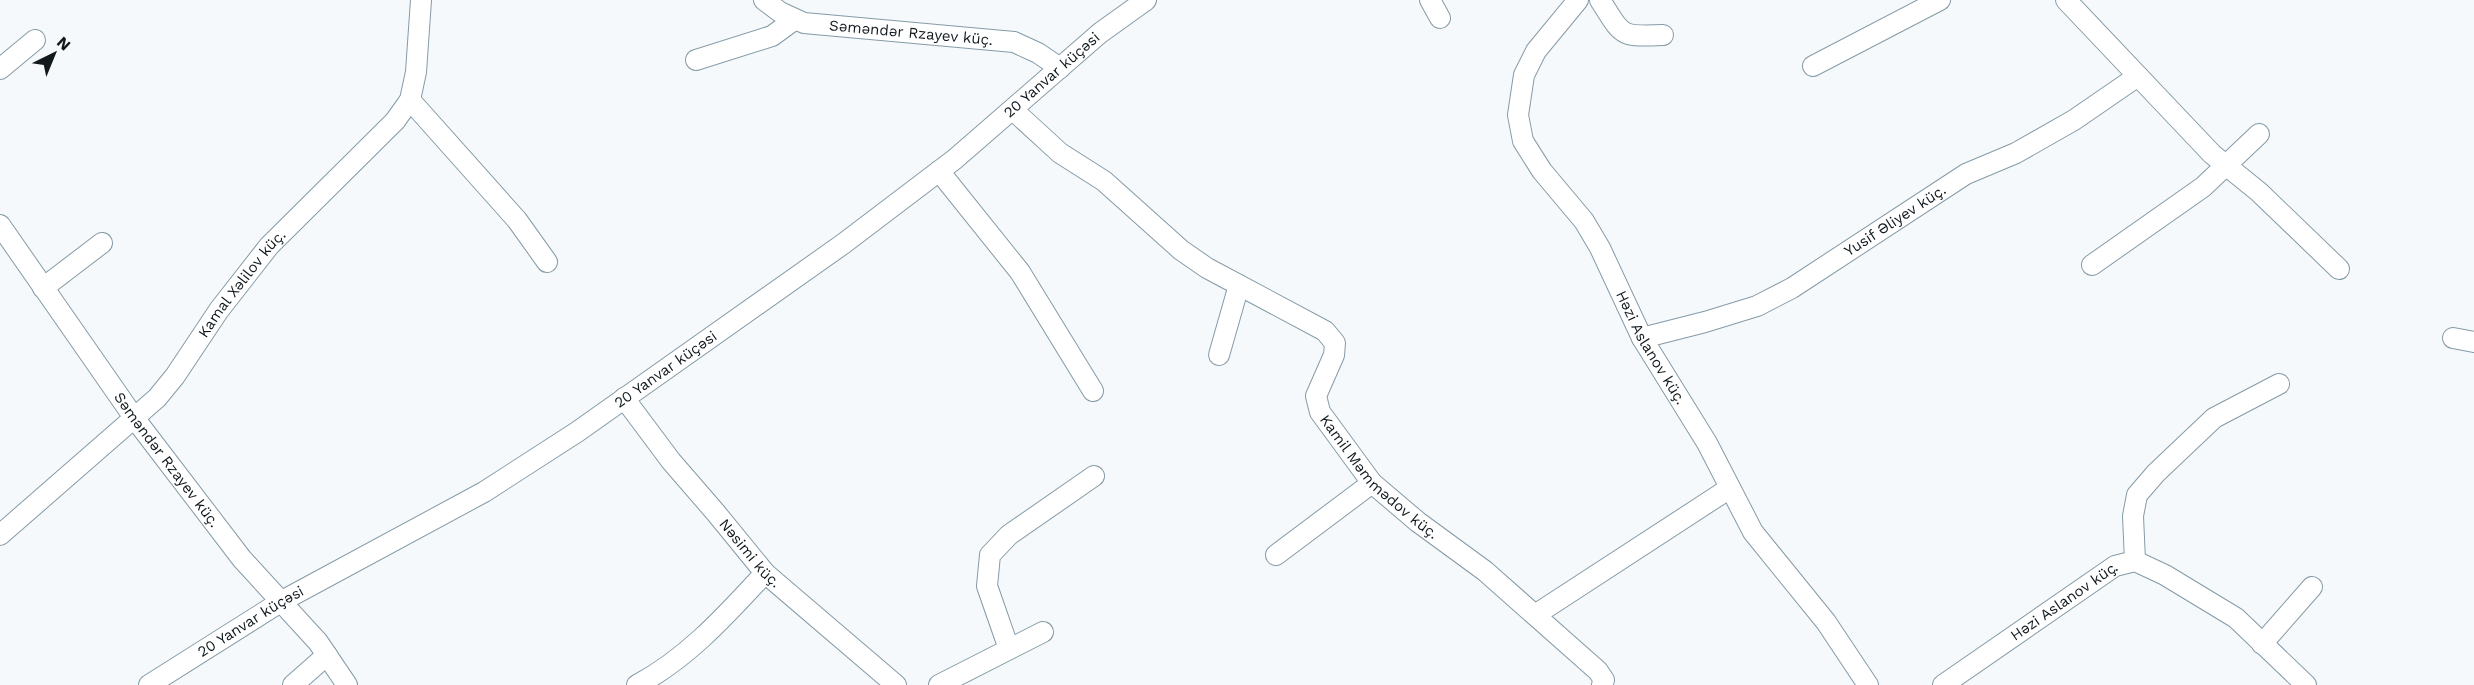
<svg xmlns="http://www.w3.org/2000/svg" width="2474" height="685" viewBox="0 0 2474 685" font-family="'Work Sans',sans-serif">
  <rect width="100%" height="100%" fill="#f5f9fc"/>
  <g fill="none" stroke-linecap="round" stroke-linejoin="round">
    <g stroke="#859ba7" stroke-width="22">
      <g id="street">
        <path id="s1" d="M764,0l16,12 24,11 210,19 24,11 22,15"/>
        <path d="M1430,0l10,18"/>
        <path id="s2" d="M1578,0l-42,51 -12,24 -6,40 5,26 19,30 42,50 16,27 42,90 65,105 46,89 73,90 42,63"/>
        <path d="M1600,0c23,36 19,37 63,35"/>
        <path d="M2066,0l146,154 47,38 80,77"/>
        <path d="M696,60l76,-24 22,-16"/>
        <path d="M1813,66l127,-66"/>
        <path d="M0,69l35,-29"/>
        <path d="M410,100l107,120 30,42"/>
        <path id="s3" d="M1013,110l47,43 44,28 77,69 26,18 118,63 10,12 -1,12 -18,41 4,16 52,71 46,39 67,49 113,100 6,9 -2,5"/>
        <path d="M939,171l81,101 73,119"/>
        <path id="s4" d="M0,225l135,194 107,140 76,83 29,43"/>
        <path d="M2092,265l111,-78 56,-53"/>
        <path d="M43,288l59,-45"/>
        <path id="s5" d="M1642,338l63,-16 52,-16 35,-18 174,-114 50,-21 58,-33 64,-44"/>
        <path d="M2453,338l21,4"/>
        <path d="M1219,355l20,-70"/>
        <path id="s6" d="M624,398l47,63 45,52 49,60 131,112"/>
        <path id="s7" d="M0,535l157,-137 18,-22 44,-66 50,-64 126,-125 15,-21 6,-28 5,-72"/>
        <path d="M1276,555l96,-72"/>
        <path d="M2135,561l-2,-45 4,-21 19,-22 58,-55 65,-34"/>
        <path d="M1535,615l195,-127"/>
        <path d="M2262,644l50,-57"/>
        <path d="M1009,649l-22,-63 3,-31 19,-20 85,-59"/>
        <path id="s8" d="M149,685l133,-84 202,-109 93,-60 266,-188 112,-85 145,-126 46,-33"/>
        <path d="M293,685l34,-30"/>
        <path d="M637,685c51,-27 90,-71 128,-112"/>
        <path d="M939,685l104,-53"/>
        <path id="s9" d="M1943,685l172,-119 20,-5 30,14 71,43 70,67"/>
      </g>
    </g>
    <use href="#street" stroke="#fff" stroke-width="20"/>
  </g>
  <g text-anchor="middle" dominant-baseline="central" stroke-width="5" stroke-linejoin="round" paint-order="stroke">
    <g font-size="15" fill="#11191d" stroke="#f5f9fc">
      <text stroke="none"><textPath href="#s1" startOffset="154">Səməndər Rzayev küç.</textPath></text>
      <text stroke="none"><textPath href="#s8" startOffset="1092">20 Yanvar küçəsi</textPath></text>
      <text stroke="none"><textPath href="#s5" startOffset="282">Yusif Əliyev küç.</textPath></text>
      <text stroke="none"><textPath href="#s7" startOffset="351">Kamal Xəlilov küç.</textPath></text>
      <text stroke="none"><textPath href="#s2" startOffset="404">Həzi Aslanov küç.</textPath></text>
      <text stroke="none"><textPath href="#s8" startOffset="606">20 Yanvar küçəsi</textPath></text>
      <text stroke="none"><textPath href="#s4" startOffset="288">Səməndər Rzayev küç.</textPath></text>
      <text stroke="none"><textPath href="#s3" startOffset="562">Kamil Məmmədov küç.</textPath></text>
      <text stroke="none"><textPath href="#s6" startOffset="200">Nəsimi küç.</textPath></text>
      <text stroke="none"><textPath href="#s9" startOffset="148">Həzi Aslanov küç.</textPath></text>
      <text stroke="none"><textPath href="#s8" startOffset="120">20 Yanvar küçəsi</textPath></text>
    </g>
  </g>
  <g transform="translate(54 54) rotate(43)" stroke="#f5f9fc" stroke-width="4.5" paint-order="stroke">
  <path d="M0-4.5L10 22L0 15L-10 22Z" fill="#11191d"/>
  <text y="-9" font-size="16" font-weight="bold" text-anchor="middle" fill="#11191d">N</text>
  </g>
</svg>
